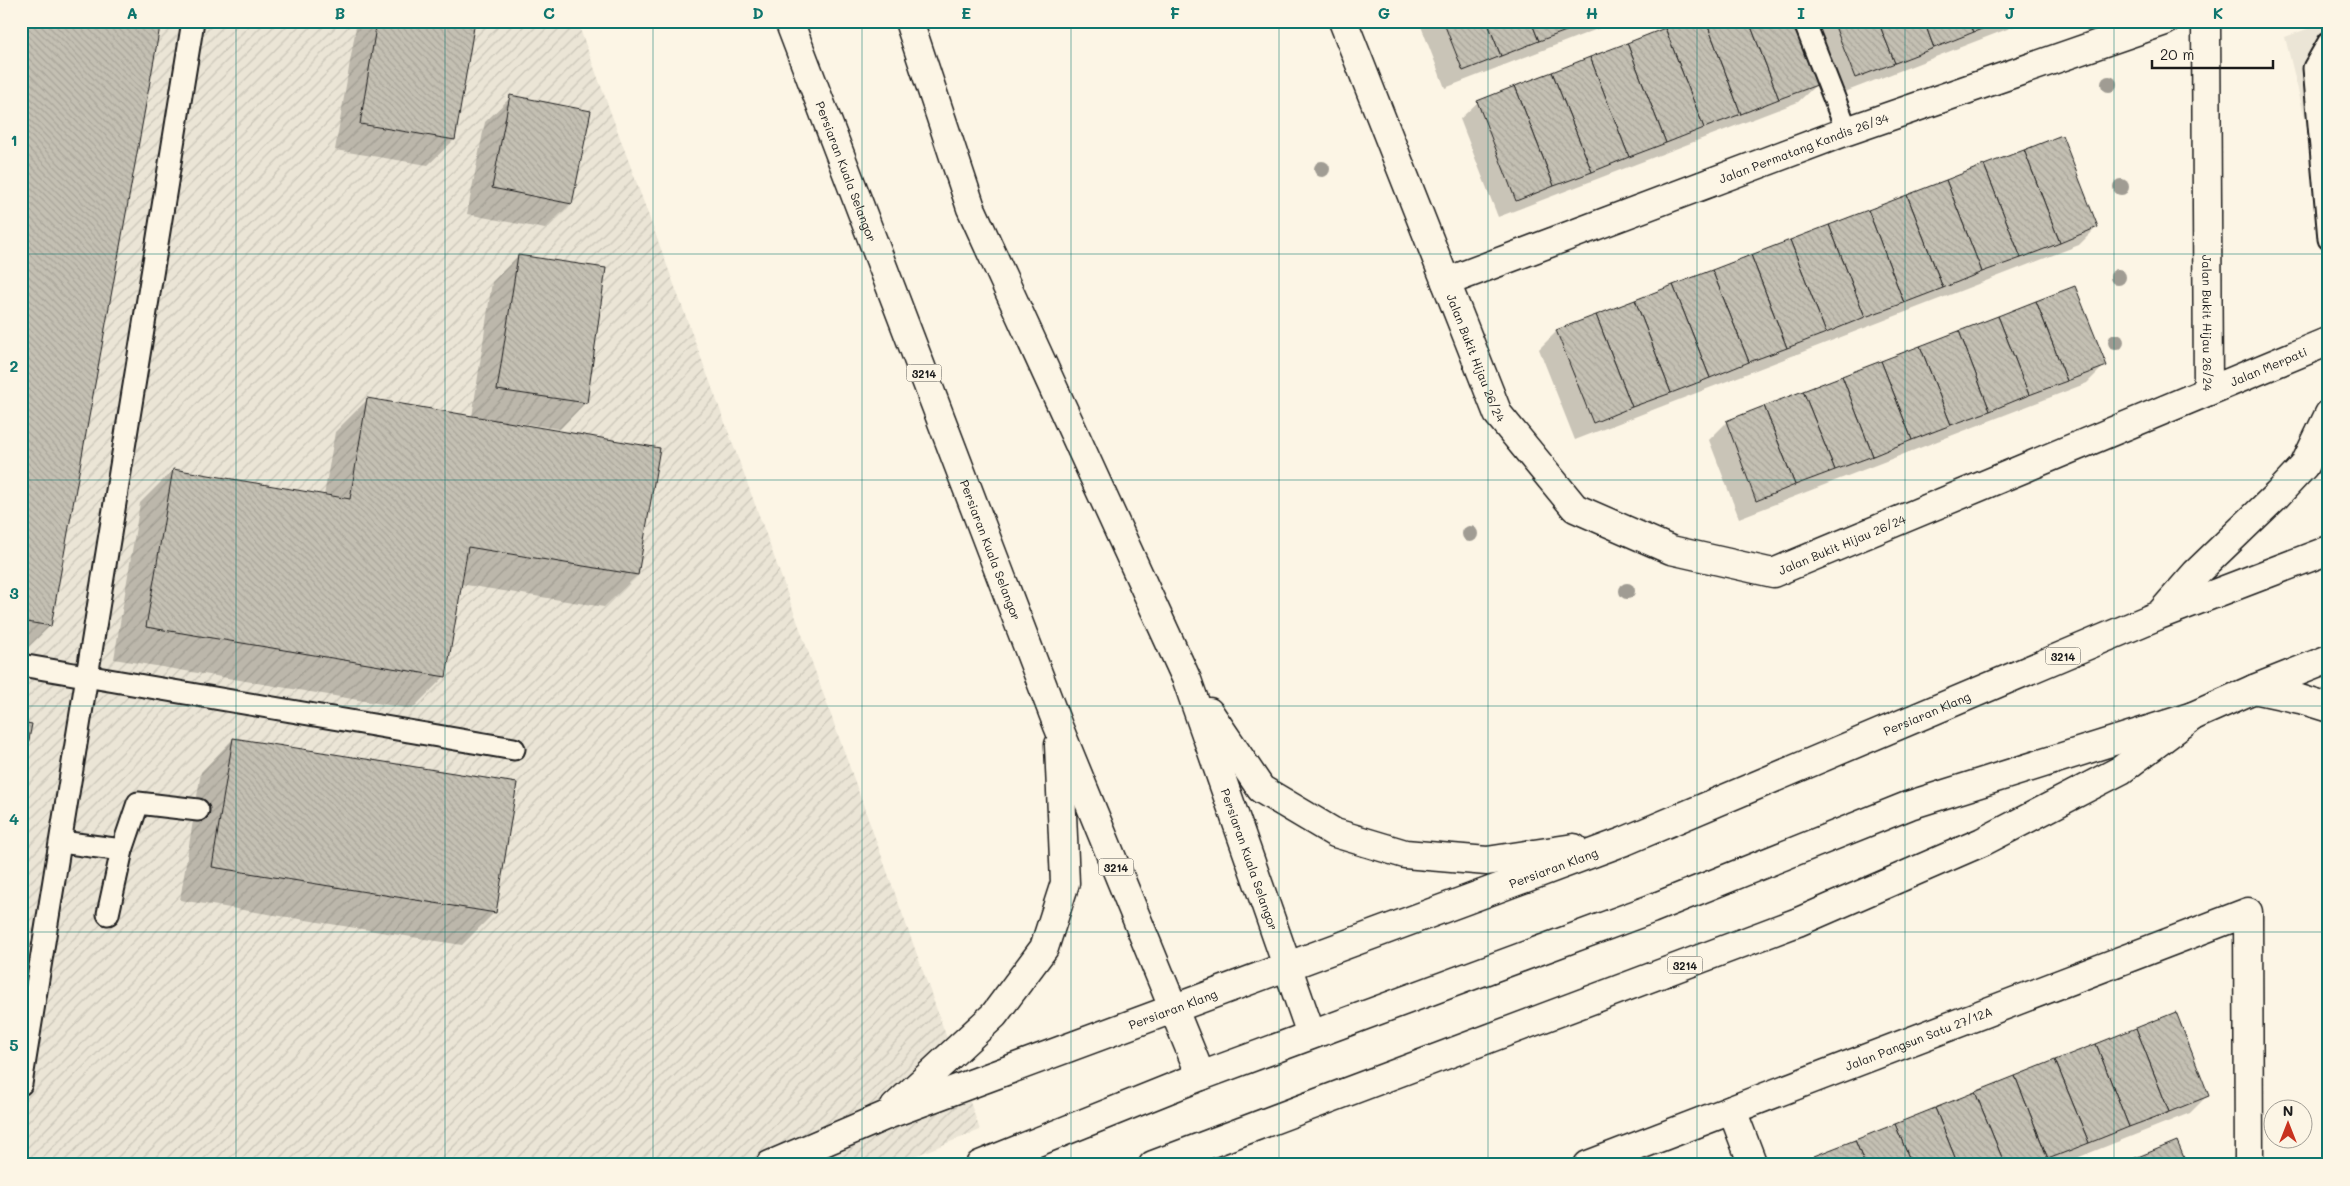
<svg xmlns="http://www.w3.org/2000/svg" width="2350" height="1186" viewBox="0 0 2350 1186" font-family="Mali,sans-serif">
  <defs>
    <pattern id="industrial-furrows" width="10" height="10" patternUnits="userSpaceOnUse" patternTransform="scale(1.25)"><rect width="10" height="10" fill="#ebe5d6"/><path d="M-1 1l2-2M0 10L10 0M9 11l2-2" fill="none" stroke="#c9c4b7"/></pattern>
    <pattern id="building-back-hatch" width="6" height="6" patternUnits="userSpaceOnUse" patternTransform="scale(1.25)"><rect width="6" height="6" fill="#c4c0b3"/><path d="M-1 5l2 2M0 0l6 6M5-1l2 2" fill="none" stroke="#a8a499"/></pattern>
  </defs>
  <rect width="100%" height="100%" fill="#fcf5e5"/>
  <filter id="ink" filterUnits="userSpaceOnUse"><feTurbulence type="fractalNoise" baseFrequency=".02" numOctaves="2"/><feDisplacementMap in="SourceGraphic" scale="10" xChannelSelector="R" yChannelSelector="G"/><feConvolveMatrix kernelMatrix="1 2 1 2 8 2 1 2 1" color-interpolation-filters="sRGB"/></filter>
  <g filter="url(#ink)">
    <path fill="#ebe5d6" d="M2329,21v195l-44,-179z"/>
    <path fill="url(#industrial-furrows)" d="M21,21h556l186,505 217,604 -88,35h-871z"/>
    <g fill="#0003">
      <path d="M21,21l29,605 -26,25h-3z"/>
      <path d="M357,21h117l-20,119 -26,25 -93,-15z"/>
      <path d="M1419,21h199l-173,67z"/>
      <path d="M1809,21h219l-191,74z"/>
      <path d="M2329,73v60l-17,-49z"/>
      <path d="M1816,85l-18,17 -300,115 -38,-98 18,-17z"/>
      <path d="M511,97l60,106 -26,26 -78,-15 18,-92z"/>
      <path d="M2097,227l-18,18 -504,195 -36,-91 18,-18z"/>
      <path d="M518,256l67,147 -25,26 -46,-7 -1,2 124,151 -33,32 -144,-23 -16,93 -32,32 -298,-50 26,-156 33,-33 151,26 11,-64 33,-33 104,18 20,-135z"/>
      <path d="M2105,365l-18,18 -348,135 -30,-78 18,-18z"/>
      <path d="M233,739l262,173 -33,33 -282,-45 21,-128z"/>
      <path d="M2208,1095l-18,18 -131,52h-252l8,-8z"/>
    </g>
    <g fill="url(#building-back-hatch)" stroke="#1c1c1c">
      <path d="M21,21h140l-110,605 -30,-5z"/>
      <path d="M377,21h98l-20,119 -95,-16z"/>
      <path d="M1443,21h44l14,35 -38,15z"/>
      <path d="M1487,21h44l8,20 -38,15z"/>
      <path d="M1531,21h44l2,6 -38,14z"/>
      <path d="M1575,21h17l-15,6z"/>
      <path d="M1683,21h23l35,93 -37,14 -39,-100z"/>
      <path d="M1706,21h43l30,78 -38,15z"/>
      <path d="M1749,21h43l25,64 -38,14z"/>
      <path d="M1833,21h45l17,42 -40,15z"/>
      <path d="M1878,21h46l10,27 -39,15z"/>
      <path d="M1924,21h45l5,11 -40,16z"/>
      <path d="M1969,21h33l-28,11z"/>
      <path d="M1665,28l39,100 -38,15 -39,-100z"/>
      <path d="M1627,43l39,100 -37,14 -39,-100z"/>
      <path d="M1590,57l39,100 -37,15 -40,-100z"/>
      <path d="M1552,72l40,100 -38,14 -39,-100z"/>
      <path d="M2329,72v27l-9,-25z"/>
      <path d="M1515,86l39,100 -38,15 -39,-100z"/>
      <path d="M510,95l81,16 -19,93 -80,-16z"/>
      <path d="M2062,135l36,92 -38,16 -36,-93z"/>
      <path d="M2024,150l36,93 -39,15 -37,-93z"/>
      <path d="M1984,165l37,93 -39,14 -36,-92z"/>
      <path d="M1946,180l36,92 -39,16 -36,-93z"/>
      <path d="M1907,195l36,93 -39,15 -36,-93z"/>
      <path d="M1868,210l36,93 -39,14 -36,-92z"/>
      <path d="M1829,225l36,92 -39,16 -36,-93z"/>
      <path d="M1790,240l36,93 -39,15 -36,-93z"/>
      <path d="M518,255l88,13 -19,135 -90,-13z"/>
      <path d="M1751,255l36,93 -38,14 -37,-92z"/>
      <path d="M1712,270l37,92 -39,16 -37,-93z"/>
      <path d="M1673,285l37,93 -39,15 -36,-93z"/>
      <path d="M2075,286l32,80 -40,15 -31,-80z"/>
      <path d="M1635,300l36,93 -39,14 -36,-92z"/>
      <path d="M2036,301l31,80 -38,14 -31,-79z"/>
      <path d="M1596,315l36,92 -39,16 -37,-93z"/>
      <path d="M1998,316l31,79 -39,16 -31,-80z"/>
      <path d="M1959,331l31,80 -39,14 -31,-79z"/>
      <path d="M1920,346l31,79 -39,15 -31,-79z"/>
      <path d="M1881,361l31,79 -39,16 -31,-80z"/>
      <path d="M1842,376l31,80 -38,14 -32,-79z"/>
      <path d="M1803,391l32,79 -40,15 -31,-79z"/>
      <path d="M367,398l293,50 -22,127 -170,-28 -22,130 -300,-50 27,-158 177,30z"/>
      <path d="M1764,406l31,79 -39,16 -30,-80z"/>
      <path d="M21,722l11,2 -11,57z"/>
      <path d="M233,738l284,45 -21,130 -284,-46z"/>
      <path d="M2176,1012l33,84 -40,16 -33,-84z"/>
      <path d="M2136,1028l33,84 -40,15 -33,-83z"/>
      <path d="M2096,1044l33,83 -40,16 -34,-83z"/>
      <path d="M2055,1060l34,83 -41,16 -33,-83z"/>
      <path d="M2015,1076l33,83 -14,6h-29l-30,-73z"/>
      <path d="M1975,1092l30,73h-47l-23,-57z"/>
      <path d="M1935,1108l23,57h-46l-17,-41z"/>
      <path d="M1895,1124l17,41h-47l-10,-25z"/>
      <path d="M1855,1140l10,25h-47l-4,-9z"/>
      <path d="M2177,1141l10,24h-46l-3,-8z"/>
      <path d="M2138,1157l3,8h-25z"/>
    </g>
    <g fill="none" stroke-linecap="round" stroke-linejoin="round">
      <g stroke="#1c1c1c" stroke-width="25">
        <g id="lane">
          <path d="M1804,21l43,110"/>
          <path d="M2329,42l-15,26 15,171"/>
          <path d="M21,665l493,84"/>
          <path d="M61,842l61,8"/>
          <path d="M108,914l14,-64 16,-47 60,7"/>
          <path d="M21,1084l172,-1063"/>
        </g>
      </g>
      <g stroke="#1c1c1c" stroke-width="31">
        <g id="street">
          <path id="s1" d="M1343,21l155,393 77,94 96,42 102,23 556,-232"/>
          <path id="s2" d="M2206,21l2,370"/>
          <path id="s3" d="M1446,282l401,-151 318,-110"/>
          <path d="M1732,1110l21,55"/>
          <path id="s4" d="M1588,1165l660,-253 1,253"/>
        </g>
      </g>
      <g stroke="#1c1c1c" stroke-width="31">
        <path id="secondary" d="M2254,689l46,10 29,9"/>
      </g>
      <g stroke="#1c1c1c" stroke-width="31">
        <g id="primary">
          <path id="s5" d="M789,21l269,705 143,350"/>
          <path id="s6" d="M909,21l62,187 216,472 124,354"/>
          <path d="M2161,613l35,-40 81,-78 27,-29 25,-52"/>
          <path d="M1209,712l52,77 74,44 70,21 82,7 87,-13"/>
          <path d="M895,1107l99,-92 50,-67 21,-65 -6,-138"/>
          <path id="s7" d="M770,1165l117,-50 738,-274 534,-226 170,-65"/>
          <path d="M980,1165l221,-89 450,-167 259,-104 283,-89"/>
          <path d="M1153,1165l645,-243 184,-80 139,-72 72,-54 61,-27 75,-30"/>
        </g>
      </g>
      <use href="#lane" stroke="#fcf5e5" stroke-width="21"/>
      <use href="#street" stroke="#fcf5e5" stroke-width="28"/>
      <use href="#secondary" stroke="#fcf5e5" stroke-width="28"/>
      <use href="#primary" stroke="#fcf5e5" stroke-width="28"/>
      <path stroke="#1c1c1c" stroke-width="1" d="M2324,1165l5,-129"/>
    </g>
    <g fill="#a09c93">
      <circle cx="2109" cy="84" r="8"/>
      <circle cx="1322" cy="169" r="8"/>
      <circle cx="2121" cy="187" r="8"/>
      <circle cx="2118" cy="277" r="8"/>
      <circle cx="2116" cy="342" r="8"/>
      <circle cx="1470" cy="534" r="8"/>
      <circle cx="1627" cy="591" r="8"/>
    </g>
  </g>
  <path fill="none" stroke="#0f766e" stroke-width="1" stroke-opacity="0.55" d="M236,21v1144M445,21v1144M653,21v1144M862,21v1144M1071,21v1144M1279,21v1144M1488,21v1144M1697,21v1144M1905,21v1144M2114,21v1144M21,254h2308M21,480h2308M21,706h2308M21,932h2308"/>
  <g text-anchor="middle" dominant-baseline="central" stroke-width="4.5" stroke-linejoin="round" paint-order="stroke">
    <g fill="#fcf5e5" stroke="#5f5d58" stroke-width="1">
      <rect x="906.5" y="364.5" width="35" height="17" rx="4"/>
      <rect x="2045.5" y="647.5" width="35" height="17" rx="4"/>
      <rect x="1098.5" y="858.5" width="35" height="17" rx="4"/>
      <rect x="1667.5" y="956.5" width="35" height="17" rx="4"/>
    </g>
    <g font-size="11" font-weight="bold" fill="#1c1c1c">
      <text x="924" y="373">3214</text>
      <text x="2063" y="656">3214</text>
      <text x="1116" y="867">3214</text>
      <text x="1685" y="965">3214</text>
    </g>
    <g font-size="12" fill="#1c1c1c" stroke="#fcf5e5">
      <text stroke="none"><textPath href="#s3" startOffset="382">Jalan Permatang Kandis 26/34</textPath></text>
      <text stroke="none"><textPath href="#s5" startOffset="161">Persiaran Kuala Selangor</textPath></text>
      <text stroke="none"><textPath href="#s2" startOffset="302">Jalan Bukit Hijau 26/24</textPath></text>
      <text stroke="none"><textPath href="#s1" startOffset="362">Jalan Bukit Hijau 26/24</textPath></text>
      <text stroke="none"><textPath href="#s1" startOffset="1290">Jalan Merpati</textPath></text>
      <text stroke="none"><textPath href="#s1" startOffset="828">Jalan Bukit Hijau 26/24</textPath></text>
      <text stroke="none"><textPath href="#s5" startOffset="566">Persiaran Kuala Selangor</textPath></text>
      <text stroke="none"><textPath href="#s7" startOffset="1242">Persiaran Klang</textPath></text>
      <text stroke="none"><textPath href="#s6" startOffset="906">Persiaran Kuala Selangor</textPath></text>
      <text stroke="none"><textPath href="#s7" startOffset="838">Persiaran Klang</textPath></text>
      <text stroke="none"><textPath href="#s7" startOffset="432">Persiaran Klang</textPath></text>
      <text stroke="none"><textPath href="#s4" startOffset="354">Jalan Pangsun Satu 27/12A</textPath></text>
    </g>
  </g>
  <rect width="2350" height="1186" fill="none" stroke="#fcf5e5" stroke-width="55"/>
  <g transform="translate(2288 1124)"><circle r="24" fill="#fcf5e5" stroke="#a29e95"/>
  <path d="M0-4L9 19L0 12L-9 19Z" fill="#c8321e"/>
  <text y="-8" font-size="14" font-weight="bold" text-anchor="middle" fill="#1c1c1c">N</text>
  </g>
  <path d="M2152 60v8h121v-8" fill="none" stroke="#1c1c1c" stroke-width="2.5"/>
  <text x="2160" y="60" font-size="15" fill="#1c1c1c" stroke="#fcf5e5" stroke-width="4" paint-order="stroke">20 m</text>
  <rect x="28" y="28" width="2294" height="1130" fill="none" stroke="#0f766e" stroke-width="2"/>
  <g font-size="16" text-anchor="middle" font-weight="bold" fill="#0f766e">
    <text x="132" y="19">A</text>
    <text x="340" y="19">B</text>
    <text x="549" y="19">C</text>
    <text x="758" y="19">D</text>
    <text x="966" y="19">E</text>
    <text x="1175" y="19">F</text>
    <text x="1384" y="19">G</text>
    <text x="1592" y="19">H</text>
    <text x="1801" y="19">I</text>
    <text x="2010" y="19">J</text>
    <text x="2218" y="19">K</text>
    <text x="14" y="146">1</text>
    <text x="14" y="372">2</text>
    <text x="14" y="599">3</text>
    <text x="14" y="825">4</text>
    <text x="14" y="1051">5</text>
  </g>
</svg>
